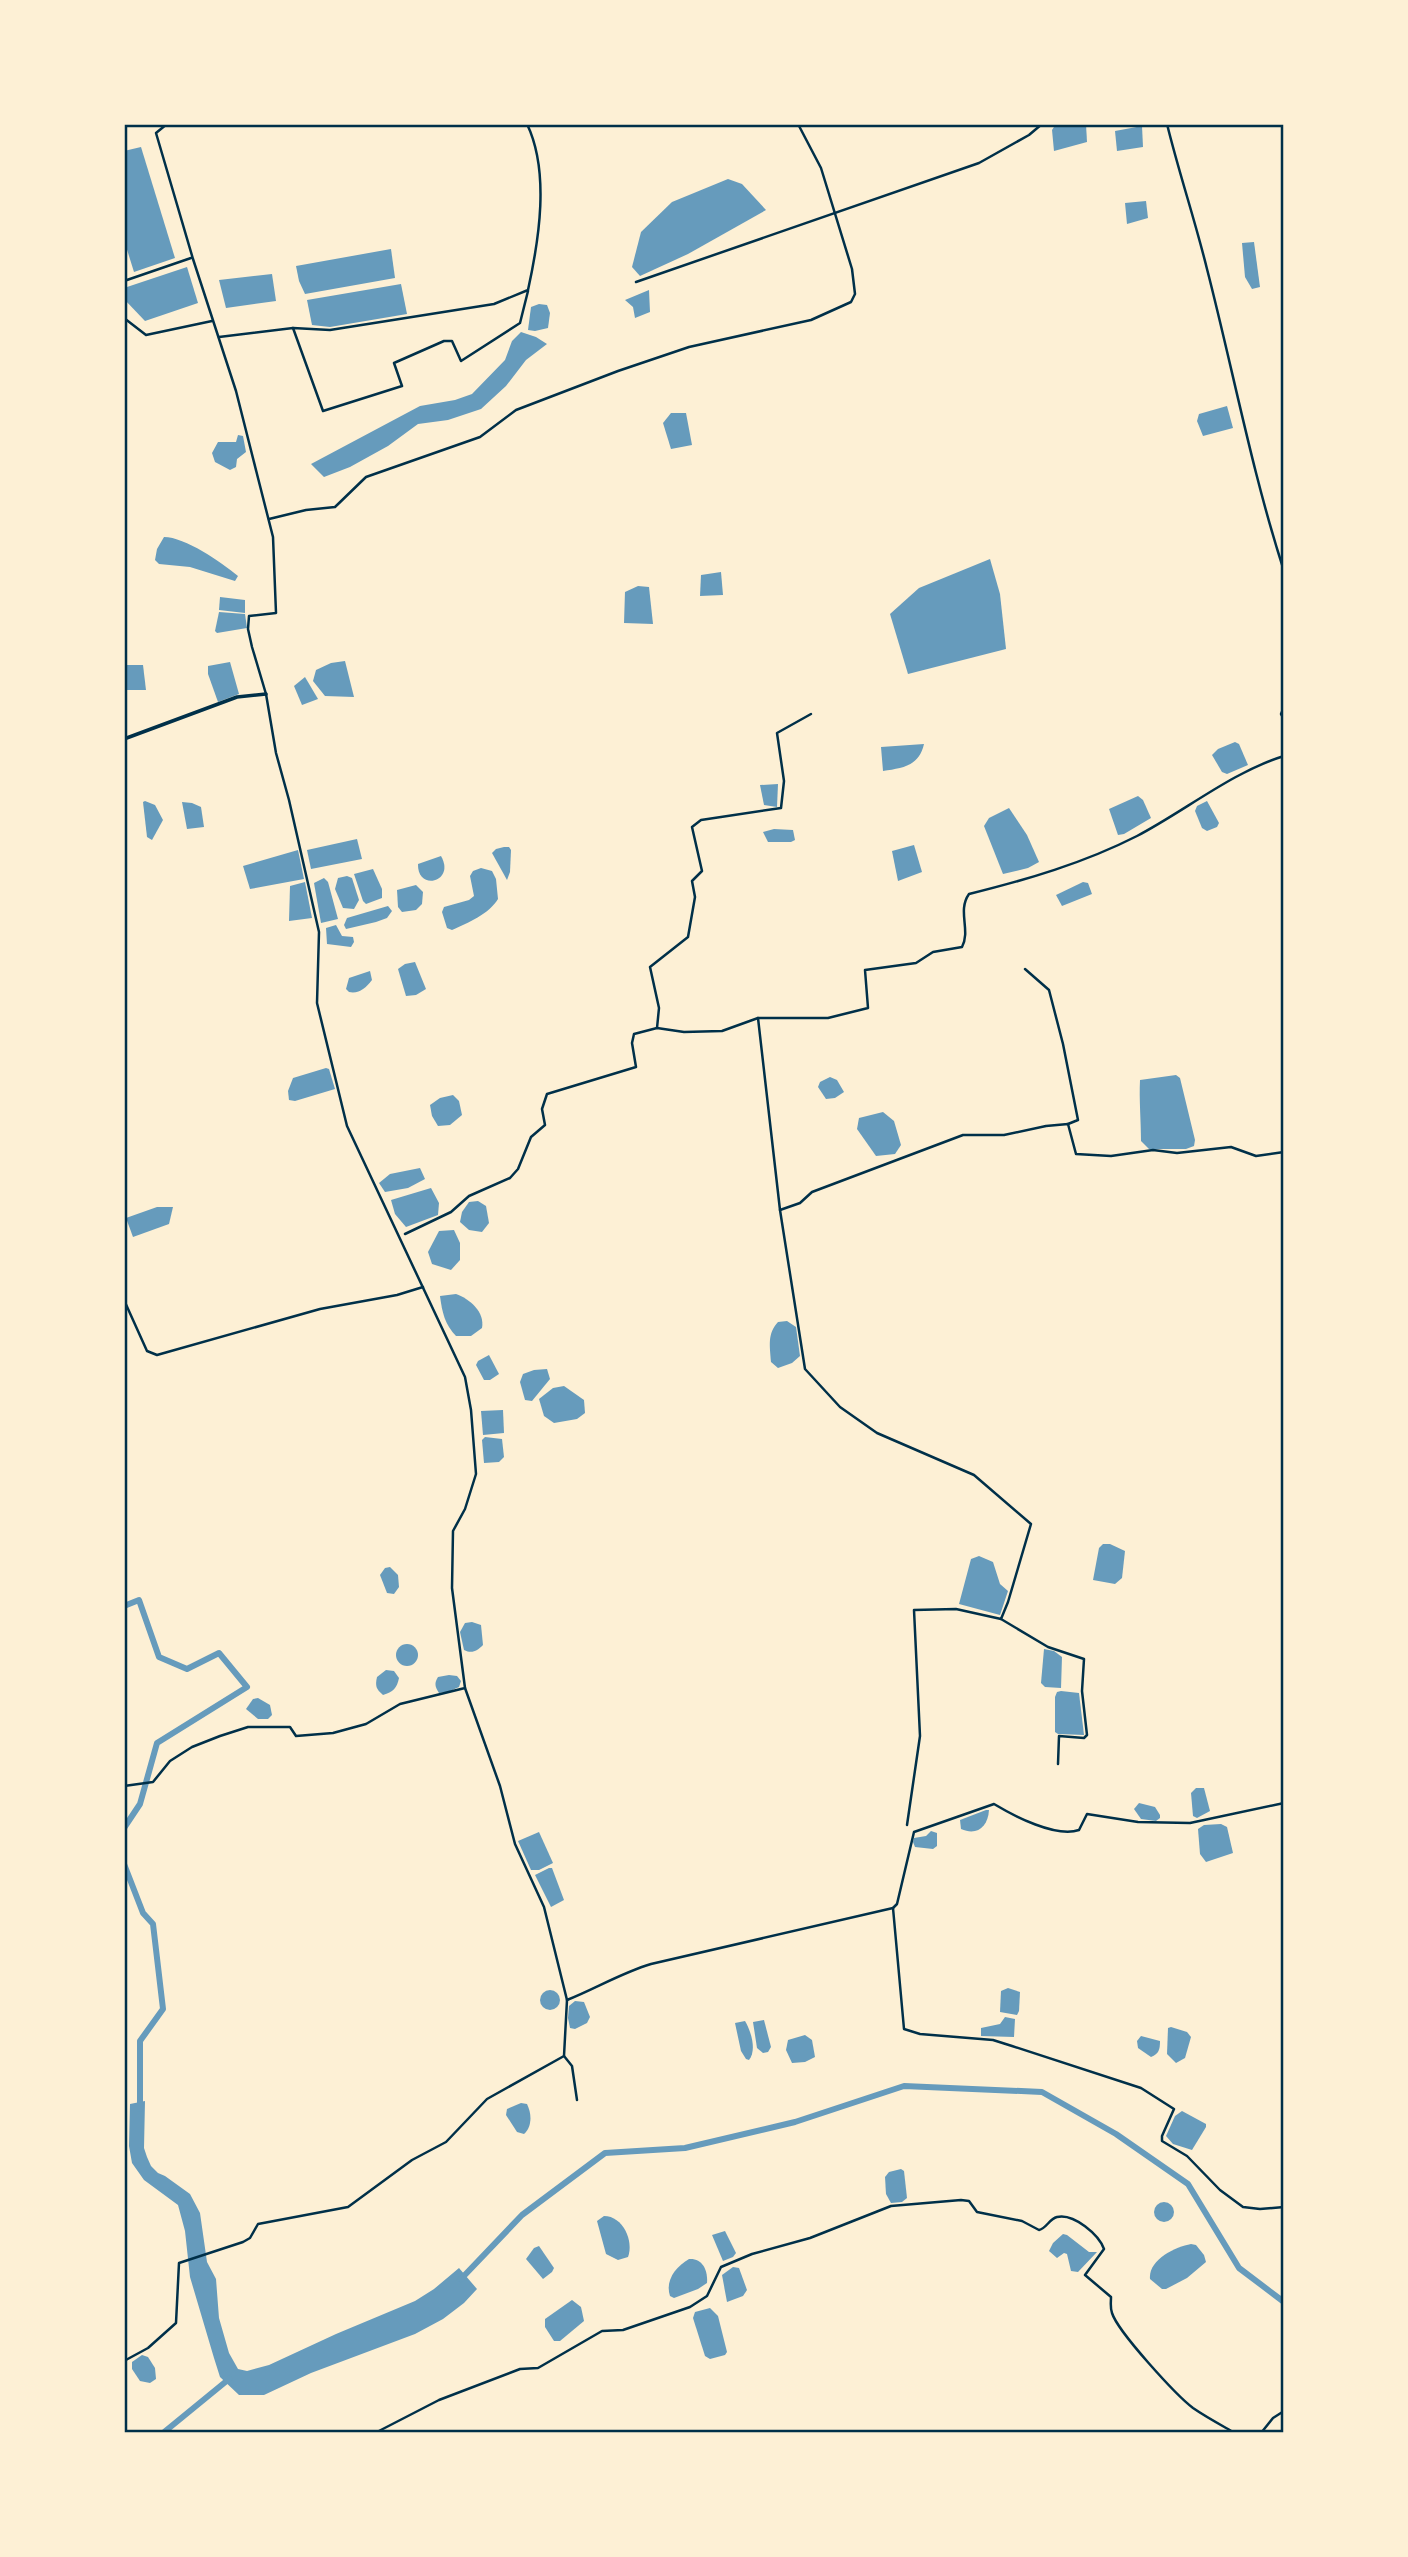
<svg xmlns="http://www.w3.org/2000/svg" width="1408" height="2557" viewBox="0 0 1408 2557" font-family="Helvetica,sans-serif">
  <rect width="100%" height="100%" fill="#fdf0d5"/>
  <g fill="#669bbc">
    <path d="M1056,124h30l1,18 -33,9 -2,-21z"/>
    <path d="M1142,126l1,21 -26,4 -2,-20z"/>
    <path d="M141,147l34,111 -41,14 -10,-32v-89z"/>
    <path d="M728,179l14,5 24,26 -78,44 -48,22 -8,-9 9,-35 31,-30z"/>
    <path d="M1146,201l2,17 -21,6 -2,-21z"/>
    <path d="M1254,242l6,45 -8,2 -7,-12 -3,-34z"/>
    <path d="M391,249l4,29 -90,16 -6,-13 -3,-15z"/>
    <path d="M187,267l11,36 -53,18 -21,-22v-11z"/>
    <path d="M272,274l4,27 -50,7 -7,-28z"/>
    <path d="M401,284l6,30 -77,13 -18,-2 -5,-25z"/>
    <path d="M649,290l1,22 -15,6 -2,-11 -8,-7z"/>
    <path d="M539,304l8,1 3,8 -2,15 -13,3 -7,-1 3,-23z"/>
    <path d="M521,332l15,5 11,7 -21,16 -20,26 -25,23 -33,11 -30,4 -30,22 -38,21 -26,10 -13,-13 109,-58 35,-6 17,-6 33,-34 7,-19z"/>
    <path d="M1227,406l6,22 -30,8 -6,-15 2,-7z"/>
    <path d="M671,413h15l6,32 -21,4 -8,-26z"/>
    <path d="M238,435l5,1 3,16 -9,7 -1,8 -6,3 -15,-8 -3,-9 6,-11h18z"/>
    <path d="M164,537c21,0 57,25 74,39l-3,5 -45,-14 -31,-3 -4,-4 2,-11z"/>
    <path d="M990,559l10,35 6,55 -98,25 -18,-60 29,-26z"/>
    <path d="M721,572l2,23 -23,1 1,-21z"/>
    <path d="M638,586l11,1 4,37 -29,-1 1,-31z"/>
    <path d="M220,597l25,3v13l-26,-3z"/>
    <path d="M219,612l26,2 2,14 -30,5 -2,-2z"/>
    <path d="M345,661l9,36 -29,-1 -12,-15 3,-11 15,-7z"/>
    <path d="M230,662l9,32 -21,8 -10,-28v-8z"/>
    <path d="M124,665h19l3,25h-22z"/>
    <path d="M305,677l13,22 -16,6 -8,-19z"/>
    <path d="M1235,742l4,2 9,21 -21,9 -5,-2 -10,-17 6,-6z"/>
    <path d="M924,744c-5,22 -21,24 -41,27l-2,-24z"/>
    <path d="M778,784l-1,23 -13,-2 -4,-20z"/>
    <path d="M1138,796l5,4 8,18 -27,16 -6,1 -9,-26z"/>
    <path d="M145,801l10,4 8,15 -11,20 -5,-3 -4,-35z"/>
    <path d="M1207,801l12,22 -2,4 -10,4 -5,-3 -7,-17 2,-5z"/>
    <path d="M182,802l10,1 9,4 3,20 -17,2z"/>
    <path d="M1009,808l18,27 12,27 -11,6 -25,6 -19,-48 5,-8z"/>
    <path d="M774,829l19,1 2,10 -4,2h-23l-5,-10z"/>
    <path d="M357,839l5,20 -51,10 -4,-19z"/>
    <path d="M914,845l8,27 -24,9 -6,-30z"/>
    <path d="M504,847h5l2,3 -1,22 -3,8 -15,-27 4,-4z"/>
    <path d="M298,850l6,29 -54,10 -7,-23z"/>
    <path d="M441,856c15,26 -24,36 -23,8z"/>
    <path d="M481,868l11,3 4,8 2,20c-9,15 -30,24 -46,31l-5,-2 -5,-16 2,-5 25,-7 5,-4 -4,-20 3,-5z"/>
    <path d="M373,869l9,20v9l-16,6 -3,-3 -9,-27z"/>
    <path d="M347,876l5,2 7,22 -5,9 -11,-1 -8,-19 3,-11z"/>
    <path d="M324,878l4,4 10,37 -17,4 -7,-40z"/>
    <path d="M305,882l7,36 -23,3 1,-35z"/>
    <path d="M1083,882l5,1 4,11 -30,12 -6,-11z"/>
    <path d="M416,885l7,7 -1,12 -6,6 -14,2 -4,-5 -1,-17z"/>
    <path d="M388,906l4,5 -5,7 -11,4 -30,7 -2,-4 3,-7z"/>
    <path d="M336,925l6,11 11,1 1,5 -3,5 -24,-3 -1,-16z"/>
    <path d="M415,962l11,27 -10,6 -10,1 -8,-27 7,-5z"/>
    <path d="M370,971l2,9c-6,8 -13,14 -23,12l-3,-3 3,-11z"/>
    <path d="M326,1068l3,1 6,20 -40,12 -6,-1 -1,-9 5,-13z"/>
    <path d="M1176,1075l4,3 15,62 -1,6 -8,3h-37l-8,-8c0,-21 -2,-41 -1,-61z"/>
    <path d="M830,1077l7,3 7,12 -9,6 -9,1 -8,-12 2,-5z"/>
    <path d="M453,1095l6,6 3,14 -12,10 -12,1 -6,-10 -2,-11 10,-7z"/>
    <path d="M883,1112l11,9 7,24 -6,9 -19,2 -19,-27 2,-11z"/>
    <path d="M420,1168l5,11 -17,9 -23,4 -6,-9 11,-9z"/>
    <path d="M431,1188l8,15 -1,12 -32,12 -11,-13 -4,-14z"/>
    <path d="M478,1201l8,5 3,17 -7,9 -13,-2 -9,-8 2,-10 7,-10z"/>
    <path d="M157,1207h16l-4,17 -36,13 -7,-19z"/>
    <path d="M454,1230l6,13v17l-9,10 -19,-6 -4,-12 11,-21z"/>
    <path d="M456,1294c14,5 29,18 26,34l-11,8h-15c-11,-11 -14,-24 -16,-40z"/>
    <path d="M787,1321l9,6 4,29 -8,7 -14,5 -7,-6c-1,-16 -4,-28 7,-40z"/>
    <path d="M489,1355l10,19 -9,6h-6l-8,-15 2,-4z"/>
    <path d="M547,1369l3,10 -18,22 -7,-1 -5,-18 3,-8 11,-4z"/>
    <path d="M564,1386l20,14 1,13 -8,6 -23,4 -10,-7 -5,-17 14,-11z"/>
    <path d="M503,1410l1,23 -21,2 -2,-24z"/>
    <path d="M485,1437l17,2 2,18 -5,5 -15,1 -2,-23z"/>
    <path d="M1103,1544h7l15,7 -3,27 -7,6 -22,-4 6,-32z"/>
    <path d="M979,1556l14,6 7,22 8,7 -8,24 -41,-11 12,-45z"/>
    <path d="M390,1567l8,8 1,12 -5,7 -7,-1 -7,-18 5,-7z"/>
    <path d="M472,1622l9,3 2,20c-6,6 -11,9 -19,5l-4,-18 5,-9z"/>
    <circle cx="407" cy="1655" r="11"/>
    <path d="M1044,1649l10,2 8,6 -1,31 -16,-1 -4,-4z"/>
    <path d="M386,1670l8,1 5,7c-2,10 -6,14 -16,17 -7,-6 -8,-9 -6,-18z"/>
    <path d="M449,1675l8,1 4,5 -2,6 -11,5 -9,1c-4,-6 -5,-10 -1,-16z"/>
    <path d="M1061,1691l18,2 5,42 -26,-1 -3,-2v-35l2,-5z"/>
    <path d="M258,1698l12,7 2,10 -4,4h-10l-12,-10 7,-10z"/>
    <path d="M1196,1788h8l6,23 -13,7 -4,-2 -2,-23z"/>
    <path d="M1139,1803l16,4 5,8v3l-4,3 -15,-2 -7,-10z"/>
    <path d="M986,1810h3c-1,17 -12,26 -28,19l-1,-9z"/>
    <path d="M1221,1824l6,3 6,26 -27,9 -6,-8 -2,-25 6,-4z"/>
    <path d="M931,1831l6,2v13l-4,3 -18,-2 -2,-5 1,-4 12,-2z"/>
    <path d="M539,1832l14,31 -14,7h-8l-13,-29z"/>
    <path d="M549,1868h3l12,32 -13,7 -16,-32z"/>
    <path d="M1008,1988l12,4 -1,19 -2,4 -17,-3 1,-21z"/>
    <circle cx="550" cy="2000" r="10"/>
    <path d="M575,2001l9,1 6,15 -3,6 -12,6 -5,-1 -2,-10 1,-12z"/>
    <path d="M1005,2017l10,2 -1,18 -33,-1v-8l19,-4z"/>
    <path d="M764,2020l7,27 -3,5 -5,1 -6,-5 -4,-26z"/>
    <path d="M745,2021c6,10 12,29 4,39l-3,-1 -5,-8 -6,-28z"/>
    <path d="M1171,2027l16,5 4,5 -6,21 -9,5 -9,-9 1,-26z"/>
    <path d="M805,2035l7,5 3,17 -10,5 -13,1 -6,-13 2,-10z"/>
    <path d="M1141,2036l19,5c0,8 -1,13 -9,16l-13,-9 -1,-7z"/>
    <path d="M145,2101l-1,47 3,9 4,9 7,7 7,3 25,18 10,19 7,49 9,17 3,39 10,35 9,16 9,2 22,-6 67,-31 79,-33 19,-12 25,-21 18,21 -13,14 -21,16 -28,15 -104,39 -47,22h-25l-19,-18 -6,-19 -24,-81 -5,-46 -7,-26 -34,-25 -12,-17 -3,-17 1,-42z"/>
    <path d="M521,2103l6,1c5,10 5,23 -3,30l-7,-2 -11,-17 1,-6z"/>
    <path d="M1182,2111l24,13v3l-14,23 -19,-6 -7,-8 9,-20z"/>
    <path d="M901,2169l3,2 3,27 -5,4 -11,1 -5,-9 -1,-17 4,-5z"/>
    <circle cx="1164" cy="2212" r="10"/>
    <path d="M604,2216c19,0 30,25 24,41l-10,3 -12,-6 -9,-33z"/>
    <path d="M725,2231l11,22 -3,4 -10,4 -11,-26z"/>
    <path d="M1063,2234l4,1 22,17h8l-19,20 -7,-1 -4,-17 -3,-1 -7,5 -8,-7 4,-8z"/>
    <path d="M1191,2244l5,1 8,10 2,7 -19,16 -21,11h-4l-12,-10c-2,-19 25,-32 41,-35z"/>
    <path d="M539,2246l15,22 -2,4 -9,7 -17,-20 8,-11z"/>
    <path d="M689,2259c14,-1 19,12 18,24l-9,6 -24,9 -4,-2c-5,-15 5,-29 19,-37z"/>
    <path d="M733,2267l6,1 8,22 -4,6 -16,6 -5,-27z"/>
    <path d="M572,2300l9,7 3,14 -24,20h-6l-9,-14v-8z"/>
    <path d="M710,2308l8,8 9,36 -2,3 -15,4 -5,-3 -12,-38 2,-6z"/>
    <path d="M142,2355l6,2 7,11 1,11 -6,4 -10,-2 -8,-12v-7z"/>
  </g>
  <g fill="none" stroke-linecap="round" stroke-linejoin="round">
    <g stroke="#669bbc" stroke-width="6">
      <path d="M124,1606l15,-6 20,57 28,12 32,-16 28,34 -90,56 -17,61 -16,24"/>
      <path d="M124,1864l19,49 10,11 10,85 -23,32v68"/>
      <path d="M461,2279l61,-64 83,-62 80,-5 110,-26 109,-36 138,6 74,42 72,50 51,84 45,34"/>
      <path d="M163,2433l66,-54"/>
    </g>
    <g stroke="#003049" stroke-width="2.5">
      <path d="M1167,124c12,49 28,96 40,145 26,101 45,203 77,302"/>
      <path d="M124,281l67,-23"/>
      <path d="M636,282l343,-119 50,-28 13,-11"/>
      <path d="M124,318l22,17 66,-14"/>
      <path d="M293,328l30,83 79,-25 -8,-23 50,-22h8l9,20 59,-38 8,-32"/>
      <path d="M219,337l74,-9 37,2 164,-26 34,-14c11,-50 22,-118 -1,-166"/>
      <path d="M269,519l37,-9 29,-3 31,-30 114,-40 36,-27 102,-39 71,-24 122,-27 40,-18 4,-8 -3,-25 -31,-101 -23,-44"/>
      <path d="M1284,707l-3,7 3,5"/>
      <path d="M1025,969l24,21 14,54 15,76 -10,4"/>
      <path d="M758,1018l22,192 20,-7 12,-11 151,-57h41l42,-9 22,-2 8,30 35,2 42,-6 24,3 54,-6 25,9 28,-4"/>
      <path d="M657,1028l2,-20 -9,-41 38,-30 7,-40 -3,-16 10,-10 -10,-44 9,-7 80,-12 3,-27 -7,-48 34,-19"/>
      <path d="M780,1210l25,159 35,38 37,26 97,42 57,49 -23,78 -7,17 -45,-10 -42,1 6,126 -13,89"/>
      <path d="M405,1234l46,-22 18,-16 41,-18 8,-9 13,-32 14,-12 -3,-16 5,-15 89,-27 -4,-24 2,-9 23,-6 27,4 38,-1 36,-13h70l40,-10 -3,-38 51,-7 17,-11 29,-5c9,-17 -5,-36 7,-53 57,-14 115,-31 168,-58 48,-25 95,-64 147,-80"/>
      <path d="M124,1300l23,51 10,4 163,-46 77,-14 26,-8"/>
      <path d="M1001,1619l47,28 36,12 -2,32 5,44 -3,3 -25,-2 -1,28"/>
      <path d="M124,1786l29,-4 17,-21 22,-14 28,-11 28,-9h42l6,9 37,-3 33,-9 34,-20 65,-16 -13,-100 1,-57 12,-22 11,-35 -5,-64 -6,-33 -118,-251 -30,-123 2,-71 -30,-132 -13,-47 -10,-59 -14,-47 -4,-18 1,-13 27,-3 -3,-76 -15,-59 -22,-87 -43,-132 -37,-126 11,-9"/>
      <path d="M893,1908l11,121 16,5 73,6 19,6 129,42 33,21 -12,27v5l25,15 33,34 23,17 17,2 24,-2"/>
      <path d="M567,2000c28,-11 54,-27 84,-36l242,-56 4,-4 17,-72 80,-28c20,12 62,34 85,26l8,-16 51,8 52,1 94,-20"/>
      <path d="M564,2056l8,10 5,34"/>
      <path d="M124,2361l24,-13 28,-25 3,-60 64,-21 7,-4 8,-14 90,-17 64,-47 34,-18 41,-43 77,-43 3,-56 -23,-93 -29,-63 -15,-58 -35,-98"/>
      <path d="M375,2433l64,-33 81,-31 18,-1 64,-37 21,-1 67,-23 17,-11 14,-29 31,-13 58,-16 81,-32 70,-6 8,1 8,11 45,9 17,9c8,-2 10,-11 18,-13 17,-4 42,18 47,32l-19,26 26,22c0,5 -1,11 1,16 6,19 64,82 81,95 13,9 28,17 42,25"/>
      <path d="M1261,2433l12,-15 11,-7"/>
    </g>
    <path stroke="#003049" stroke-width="3.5" d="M124,739l113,-42 29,-3"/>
  </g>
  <rect width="1408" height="2557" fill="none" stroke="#fdf0d5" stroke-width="252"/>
  <rect x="126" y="126" width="1156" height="2305" fill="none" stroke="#003049" stroke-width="2.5"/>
</svg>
